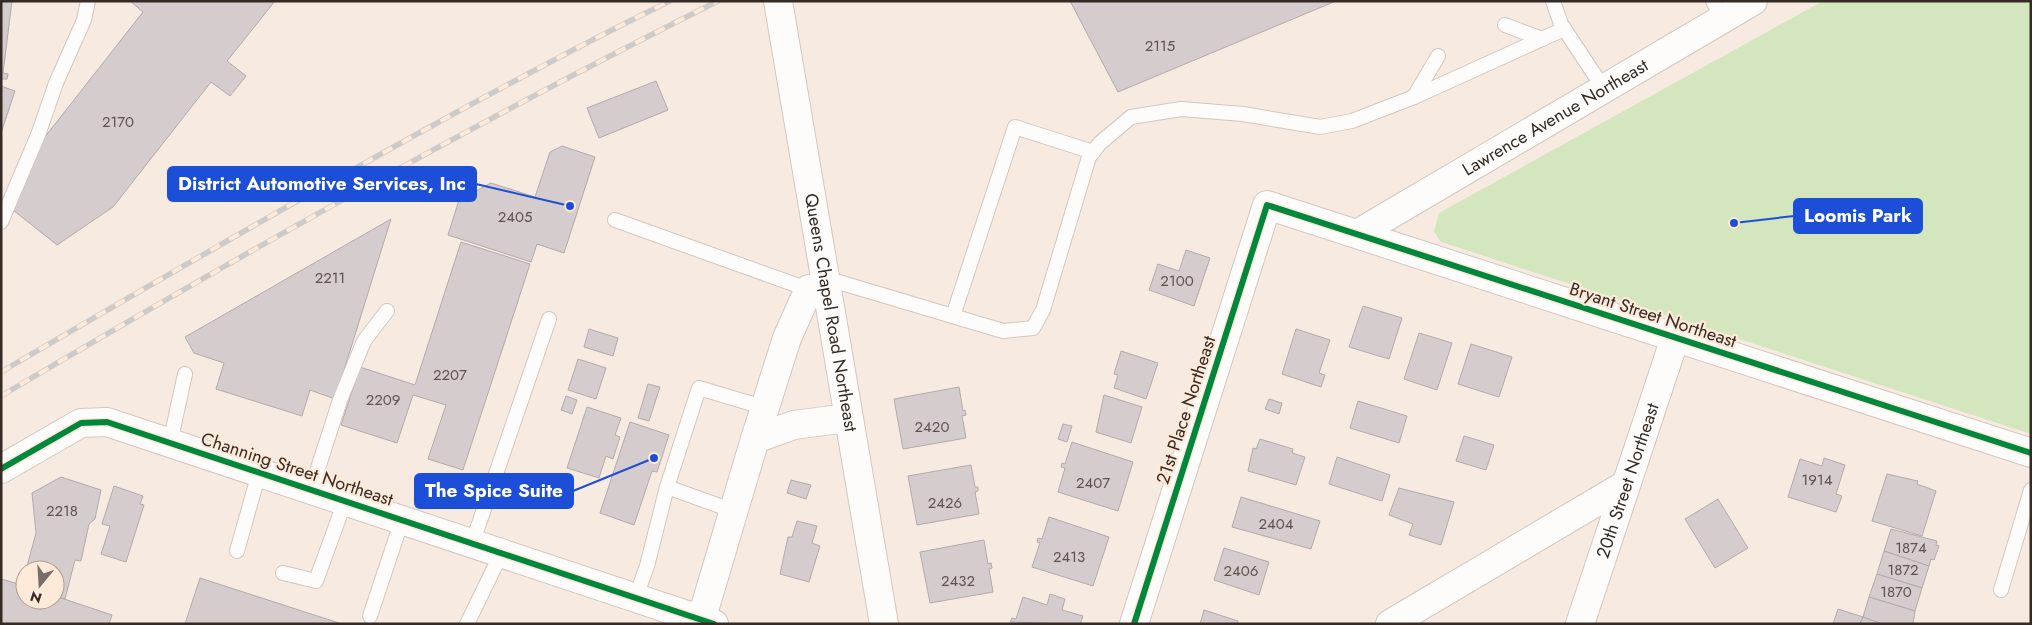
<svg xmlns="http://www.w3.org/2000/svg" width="2032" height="625" viewBox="0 0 2032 625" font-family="Jost,sans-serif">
  <rect width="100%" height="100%" fill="#f7eae1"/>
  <path fill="#d3e6bd" d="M1823,1h208v433l-590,-192 -7,-10 5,-19z"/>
  <g fill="#d5cccd" stroke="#b3aaab">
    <path d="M1,1h11l-9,72 5,1 -1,5h-5l-1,5z"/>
    <path d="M130,1h145l-48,60 19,15 -16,20 -19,-14 -98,125 -56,38 -44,-35 24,-63 106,-135z"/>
    <path d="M1070,1h266l-218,91z"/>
    <path d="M656,81l12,29 -69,28 -12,-30z"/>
    <path d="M1,86l14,5 -14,42z"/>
    <path d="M562,146l33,11 -31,96 -27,-9 -6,18 -83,-27 11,-35 32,-17 44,14 15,-45z"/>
    <path d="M391,219l-56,180 -25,-9 -8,26 -86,-27 8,-26 -30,-10 -9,-16z"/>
    <path d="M461,242l69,22 -67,206 -35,-11 18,-54 -33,-10 -16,48 -56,-18 19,-58 55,18z"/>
    <path d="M1186,250l24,8 -16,48 -45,-16 9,-26 21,7z"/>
    <path d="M1363,306l39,12 -13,41 -40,-12z"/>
    <path d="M589,329l29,9 -5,18 -29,-9z"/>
    <path d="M1296,329l34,11 -11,33 6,2 -4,12 -39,-13z"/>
    <path d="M1419,333l33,10 -15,47 -33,-11z"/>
    <path d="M1471,344l41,13 -13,40 -41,-13z"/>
    <path d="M1121,351l37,12 -12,36 -32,-11 4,-13 -4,-1z"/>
    <path d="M578,359l28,9 -10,31 -28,-9z"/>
    <path d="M648,384l12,3 -11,34 -11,-3z"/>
    <path d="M959,387l4,24 2,-1 1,5 -4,1 4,22 -63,11 -9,-50z"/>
    <path d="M1104,395l38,12 -11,36 -35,-11z"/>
    <path d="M566,396l11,4 -5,14 -11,-4z"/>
    <path d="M1269,399l13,4 -3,11 -14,-5z"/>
    <path d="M1358,401l49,15 -8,27 -49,-15z"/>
    <path d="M587,407l34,11 -6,17 5,2 -7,22 -7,-3 -7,22 -32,-10z"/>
    <path d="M630,422l39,13 -12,37 -5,-1 -18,54 -34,-12z"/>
    <path d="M1063,424l9,2 -5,16 -9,-3z"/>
    <path d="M1464,436l30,9 -8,25 -30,-9z"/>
    <path d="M1260,439l33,10 -1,4 13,4 -9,28 -48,-14 5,-23 3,1z"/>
    <path d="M1072,442l61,20 -15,49 -60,-19 7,-24 -4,-1 1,-4 3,1z"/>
    <path d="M1337,457l53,18 -8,26 -53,-17z"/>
    <path d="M1824,458l21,7 -9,29 6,2 -6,16 -48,-15 12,-38 22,7z"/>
    <path d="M971,465l4,22h3v4l-3,1 4,22 -62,11 -9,-49z"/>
    <path d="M1887,474l31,7 -1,3 19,7 -14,45 -50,-15z"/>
    <path d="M61,477l40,13 -6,29 -6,5 -8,37 -6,-1 -10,39 -10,-3v-26h-29l10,-37 -4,-40z"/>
    <path d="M791,480l20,5 -5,14 -19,-6z"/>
    <path d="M114,486l29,10 -3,8 4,1 -18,57 -25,-8 9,-28 -8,-2z"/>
    <path d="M1399,488l55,14 -13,43 -32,-10 4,-11 -24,-9z"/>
    <path d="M1241,497l79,24 -9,28 -79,-22z"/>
    <path d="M1718,499l30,49 -33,20 -30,-49z"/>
    <path d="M1049,517l60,20 -16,49 -61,-19 8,-24 -3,-1 1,-4 4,1z"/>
    <path d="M797,521l20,5 -5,17 8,3 -11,36 -29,-8 8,-37h4z"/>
    <path d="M1891,529l46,12 -1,4 3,1 -5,14 -3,-1 -2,7 -45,-15z"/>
    <path d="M984,540l4,24 3,-1 1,5 -3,1 4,23 -63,11 -10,-51z"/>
    <path d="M1224,548l45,14 -10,33 -45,-15z"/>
    <path d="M1884,551l45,15 -7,22 -45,-14z"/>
    <path d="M1877,574l45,14 -7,23 -46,-14z"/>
    <path d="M200,578l142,46h-157z"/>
    <path d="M1,579l24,7v14h30v-4l57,19 -3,9h-108z"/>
    <path d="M1050,594l15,5 -3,11 21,6 -3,8 -70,-2 2,-4 4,1 7,-22 24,8z"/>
    <path d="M1869,597l46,14 -2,13h-31l-19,-7z"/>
    <path d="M1838,609l25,8 -3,7h-27z"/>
    <path d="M1204,610l34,11 -1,3h-37z"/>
    <path d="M1863,617l19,7h-22z"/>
  </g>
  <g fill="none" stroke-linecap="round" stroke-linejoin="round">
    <g stroke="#d2c7bf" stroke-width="16">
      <g id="lane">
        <path d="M1553,1l8,23 43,65"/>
        <path d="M1713,1l10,18"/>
        <path d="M1505,25l37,14"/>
        <path d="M1414,97l24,-41"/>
        <path d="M615,220l198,71"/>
        <path d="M1,222l37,-87 18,-52 28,-63 4,-19"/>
        <path d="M825,278l178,53 30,-3 10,-18 46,-153 11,-14 31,-26 50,-8 62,5 77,13 32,-6 62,-24 150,-68"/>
        <path d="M953,316l62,-189 78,25"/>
        <path d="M170,443l15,-69"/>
        <path d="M667,487l67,24"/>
        <path d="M311,490l29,-90 24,-59 23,-30"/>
        <path d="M472,544l77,-225"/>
        <path d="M237,551l22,-78"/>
        <path d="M283,573l33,8 29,-80"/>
        <path d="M2001,590l30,-100"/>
        <path d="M635,599l12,-33 20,-79 32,-99 67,20"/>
        <path d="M370,616l32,-96"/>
        <path d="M467,624l34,-70"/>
      </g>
    </g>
    <g stroke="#d2c7bf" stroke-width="30">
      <g id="street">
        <path id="s1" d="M1357,234l396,-233"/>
        <path d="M755,439l32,-101 22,-49"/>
        <path d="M1,469l80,-46 26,-1 607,202"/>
        <path d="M700,624l55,-185 39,-14 53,-7"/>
        <path d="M1134,624l133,-419 764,248"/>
        <path d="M1390,624l235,-139"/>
        <path id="s2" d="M1580,624l95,-286"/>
      </g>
    </g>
    <g stroke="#d2c7bf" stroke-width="30">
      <g id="secondary">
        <path id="s3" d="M778,1l106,623"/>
      </g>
    </g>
    <use href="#lane" stroke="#fefcfa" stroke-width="14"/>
    <use href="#street" stroke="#fefcfa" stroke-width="28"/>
    <use href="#secondary" stroke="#fefcfa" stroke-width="28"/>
    <g stroke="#cdcac8" stroke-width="5.5">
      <g id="rail">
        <path d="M1,372c142,-83 283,-165 427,-244 80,-44 160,-87 242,-127"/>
        <path d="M1,396c236,-139 473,-273 717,-395"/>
      </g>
    </g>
    <use href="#rail" stroke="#ffe9d9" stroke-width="4" stroke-dasharray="11" stroke-linecap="butt"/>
    <g stroke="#ffe9d9" stroke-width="9">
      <g id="cycleway">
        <path d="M1,469l80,-46 26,-1 607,202"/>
        <path d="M1134,624l133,-419 764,248"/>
      </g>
    </g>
    <use href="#cycleway" stroke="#00873e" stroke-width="6"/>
  </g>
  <g text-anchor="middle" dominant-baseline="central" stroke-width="4.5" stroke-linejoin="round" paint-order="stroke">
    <g font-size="15" fill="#5d534e">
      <text x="1160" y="46">2115</text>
      <text x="118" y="122">2170</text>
      <text x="515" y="217">2405</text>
      <text x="330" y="278">2211</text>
      <text x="1177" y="281">2100</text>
      <text x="450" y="375">2207</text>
      <text x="383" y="400">2209</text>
      <text x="932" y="427">2420</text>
      <text x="1817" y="480">1914</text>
      <text x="1093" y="483">2407</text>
      <text x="945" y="503">2426</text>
      <text x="62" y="511">2218</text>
      <text x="1276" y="524">2404</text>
      <text x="1911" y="548">1874</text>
      <text x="1069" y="557">2413</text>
      <text x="1903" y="570">1872</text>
      <text x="1241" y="571">2406</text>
      <text x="958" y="581">2432</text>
      <text x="1896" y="592">1870</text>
    </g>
    <g font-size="18" fill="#352b24" stroke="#ffe9d9">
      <text stroke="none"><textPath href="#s1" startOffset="230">Lawrence Avenue Northeast</textPath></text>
      <text stroke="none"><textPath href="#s3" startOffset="316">Queens Chapel Road Northeast</textPath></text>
      <text transform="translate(1653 315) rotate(18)">Bryant Street Northeast</text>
      <text transform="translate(1186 410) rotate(-72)">21st Place Northeast</text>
      <text transform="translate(297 469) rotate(18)">Channing Street Northeast</text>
      <text stroke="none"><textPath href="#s2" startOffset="151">20th Street Northeast</textPath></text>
    </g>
  </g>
  <path fill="none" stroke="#1d4ed8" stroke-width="2" d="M570 206L476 184M1734 223L1794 216M654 458L573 491"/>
  <g fill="#1d4ed8" stroke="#ffe9d9" stroke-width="2">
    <circle cx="570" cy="206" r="5"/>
    <circle cx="1734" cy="223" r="5"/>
    <circle cx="654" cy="458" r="5"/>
  </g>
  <g fill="#1d4ed8" stroke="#1d4ed8" stroke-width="2">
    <rect x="168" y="167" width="308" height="34" rx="5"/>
    <rect x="1794" y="199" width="128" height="34" rx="5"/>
    <rect x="415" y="474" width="158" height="34" rx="5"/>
  </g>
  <g font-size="19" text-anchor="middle" font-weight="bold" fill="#fff">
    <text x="322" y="190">District Automotive Services, Inc</text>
    <text x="1858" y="222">Loomis Park</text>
    <text x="494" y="497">The Spice Suite</text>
  </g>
  <rect width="2032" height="625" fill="none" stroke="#352b24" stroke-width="5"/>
  <g transform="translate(40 585) rotate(198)"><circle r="24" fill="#ffe9d9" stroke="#ae9d91"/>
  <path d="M0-4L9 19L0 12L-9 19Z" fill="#796e66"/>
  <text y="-8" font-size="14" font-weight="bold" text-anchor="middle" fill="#352b24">N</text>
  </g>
</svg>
